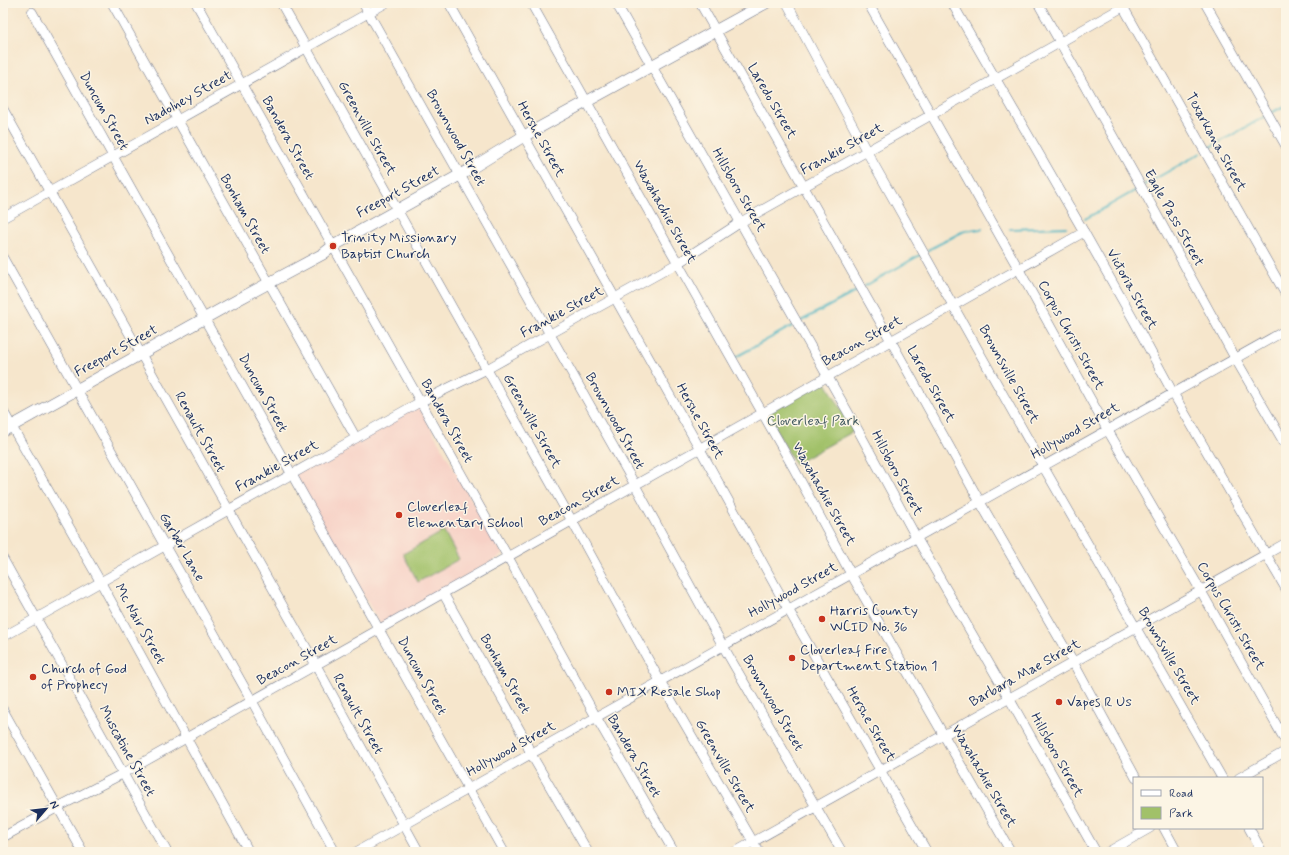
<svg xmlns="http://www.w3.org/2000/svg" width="1289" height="855" viewBox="0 0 1289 855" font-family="Mynerve,sans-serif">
  <rect width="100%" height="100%" fill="#fcf5e5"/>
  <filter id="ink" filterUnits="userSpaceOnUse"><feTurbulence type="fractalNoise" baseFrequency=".025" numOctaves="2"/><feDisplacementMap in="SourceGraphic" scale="8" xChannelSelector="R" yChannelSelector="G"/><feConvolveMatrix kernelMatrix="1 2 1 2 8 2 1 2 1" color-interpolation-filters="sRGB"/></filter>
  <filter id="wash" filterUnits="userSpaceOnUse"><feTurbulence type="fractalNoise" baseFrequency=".012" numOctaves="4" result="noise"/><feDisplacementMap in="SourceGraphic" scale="16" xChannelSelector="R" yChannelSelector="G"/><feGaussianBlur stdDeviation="0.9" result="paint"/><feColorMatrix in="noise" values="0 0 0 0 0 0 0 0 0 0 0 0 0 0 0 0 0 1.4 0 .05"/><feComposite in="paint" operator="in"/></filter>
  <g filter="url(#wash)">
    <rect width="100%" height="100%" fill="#f6e6cc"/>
    <path fill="#f7d1c6" d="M418,406l85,149 -123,69 -85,-150z"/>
    <g fill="#a1c169" stroke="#5e7864">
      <path d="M823,381l3,2 28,48 -59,33 -28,-51z"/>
      <path d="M444,531l15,28 -41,23 -15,-28z"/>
    </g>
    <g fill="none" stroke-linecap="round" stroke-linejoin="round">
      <g stroke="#46b4c2" stroke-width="2">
        <path d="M1273,112l13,-7"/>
        <path d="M1209,148l55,-31"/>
        <path d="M1144,185l57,-32"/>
        <path d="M1085,219l53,-30"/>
        <path d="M1010,229l56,-2"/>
        <path d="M928,250l36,-19 18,-2"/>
        <path d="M865,286l55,-31"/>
        <path d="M801,321l56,-30"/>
        <path d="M734,358l58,-32"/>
      </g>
    </g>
  </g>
  <g filter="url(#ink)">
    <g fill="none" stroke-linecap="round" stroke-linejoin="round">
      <g stroke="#686f84" stroke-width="10">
        <g id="minor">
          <path d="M112,3l244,435"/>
          <path d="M196,3l312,554 88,160 78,135"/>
          <path d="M281,3l291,518 88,160 99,171"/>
          <path d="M363,3l272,482 88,161 119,206"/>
          <path d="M449,3l251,446 88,160 139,243"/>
          <path d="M531,3l262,464 58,107 160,278"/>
          <path d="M616,3l242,427 58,107 93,161 87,154"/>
          <path d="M700,3l191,338 89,161 93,160 63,116"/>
          <path d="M787,3l80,149 176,314 179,312"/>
          <path d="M868,3l150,265 89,161 94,162 85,151"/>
          <path d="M952,3l132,229 49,87 40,74 113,196"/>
          <path d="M1038,3l109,194 88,161 51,88"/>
          <path d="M1121,3l165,292"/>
          <path d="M1205,3l81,143"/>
          <path d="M32,12l472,840"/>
          <path d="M3,109l313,556 103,187"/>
          <path d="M3,218l383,-215"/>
          <path d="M3,258l249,443 83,151"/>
          <path d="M3,411l97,170 149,271"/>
          <path d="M3,559l164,293"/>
          <path d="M443,593l79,141 9,20 57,98"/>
          <path d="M3,637l353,-199 64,-36 67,-33 191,-106 63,-41 389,-219"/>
          <path d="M3,710l80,142"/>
          <path d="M1239,778l47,-27"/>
          <path d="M1164,828l13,24"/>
          <path d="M1249,828l13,24"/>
          <path d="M3,837l55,-30 66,-34 960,-541"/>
          <path d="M356,852l930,-522"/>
          <path d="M735,852l551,-309"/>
          <path d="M1108,852l42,-24"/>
        </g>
      </g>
      <g stroke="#686f84" stroke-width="12">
        <path id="major" d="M3,431l238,-133 82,-44 10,-8 134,-75 57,-35 242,-133"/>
      </g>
      <use href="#minor" stroke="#fff" stroke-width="9"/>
      <use href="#major" stroke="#fff" stroke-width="11"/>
    </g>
  </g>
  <g fill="#c8321e" stroke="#fcf5e5" stroke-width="1.5">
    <circle cx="333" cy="246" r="4"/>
    <circle cx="399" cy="515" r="4"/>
    <circle cx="822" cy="619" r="4"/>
    <circle cx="792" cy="658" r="4"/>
    <circle cx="33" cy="677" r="4"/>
    <circle cx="609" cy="692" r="4"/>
    <circle cx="1059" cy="702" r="4"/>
  </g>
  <g text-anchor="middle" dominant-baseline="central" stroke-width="3" stroke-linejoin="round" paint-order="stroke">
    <g font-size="14" fill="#1b2f5e" stroke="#fcf5e5">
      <text transform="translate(188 98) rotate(-29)">Nadolney Street</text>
      <text transform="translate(772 101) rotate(60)">Laredo Street</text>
      <text transform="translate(104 111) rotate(61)">Duncum Street</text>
      <text transform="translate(367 128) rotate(61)">Greenville Street</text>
      <text transform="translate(288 138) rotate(61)">Bandera Street</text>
      <text transform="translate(456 138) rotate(61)">Brownwood Street</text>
      <text transform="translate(541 139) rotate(61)">Hershe Street</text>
      <text transform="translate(1216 142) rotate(61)">Texarkana Street</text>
      <text transform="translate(842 149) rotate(-29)">Frankie Street</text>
      <text transform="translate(739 190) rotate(60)">Hillsboro Street</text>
      <text transform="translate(398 192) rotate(-29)">Freeport Street</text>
      <text transform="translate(665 212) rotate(61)">Waxahachie Street</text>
      <text transform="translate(245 214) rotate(61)">Bonham Street</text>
      <text transform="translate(1174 218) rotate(61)">Eagle Pass Street</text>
      <text transform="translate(1132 289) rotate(61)">Victoria Street</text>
      <text transform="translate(562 312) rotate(-29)">Frankie Street</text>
      <text transform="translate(1071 335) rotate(61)">Corpus Christi Street</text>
      <text transform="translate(862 341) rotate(-29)">Beacon Street</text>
      <text transform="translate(116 351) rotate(-29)">Freeport Street</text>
      <text transform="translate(1009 374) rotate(61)">Brownsville Street</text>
      <text transform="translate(931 384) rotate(61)">Laredo Street</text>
      <text transform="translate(263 393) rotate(61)">Duncum Street</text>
      <text transform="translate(447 421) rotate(61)">Bandera Street</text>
      <text transform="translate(532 421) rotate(61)">Greenville Street</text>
      <text transform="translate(615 421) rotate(61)">Brownwood Street</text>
      <text transform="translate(700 421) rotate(61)">Hershe Street</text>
      <text transform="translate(1075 431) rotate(-30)">Hollywood Street</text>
      <text transform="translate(200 432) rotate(61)">Renault Street</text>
      <text transform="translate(277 466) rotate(-29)">Frankie Street</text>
      <text transform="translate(897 473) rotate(62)">Hillsboro Street</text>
      <text transform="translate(824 494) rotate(61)">Waxahachie Street</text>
      <text transform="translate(579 501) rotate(-29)">Beacon Street</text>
      <text transform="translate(182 547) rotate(60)">Garber Lane</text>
      <text transform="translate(793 590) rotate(-29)">Hollywood Street</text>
      <text transform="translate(1231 616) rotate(60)">Corpus Christi Street</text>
      <text transform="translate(140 624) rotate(61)">Mc Nair Street</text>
      <text transform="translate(1169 656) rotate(60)">Brownsville Street</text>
      <text transform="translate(297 660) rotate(-29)">Beacon Street</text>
      <text transform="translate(1025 673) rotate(-29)">Barbara Mae Street</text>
      <text transform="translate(505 674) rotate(61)">Bonham Street</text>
      <text transform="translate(422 676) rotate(61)">Duncum Street</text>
      <text transform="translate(773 703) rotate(60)">Brownwood Street</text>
      <text transform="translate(358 714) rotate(61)">Renault Street</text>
      <text transform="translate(871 724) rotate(60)">Hershe Street</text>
      <text transform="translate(511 749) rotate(-29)">Hollywood Street</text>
      <text transform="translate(127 751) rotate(61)">Muscatine Street</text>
      <text transform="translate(1057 755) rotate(61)">Hillsboro Street</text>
      <text transform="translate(634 756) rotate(60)">Bandera Street</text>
      <text transform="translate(725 766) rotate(60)">Greenville Street</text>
      <text transform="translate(984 776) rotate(60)">Waxahachie Street</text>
    </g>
    <g font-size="14" fill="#1b2f5e" stroke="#fcf5e5" text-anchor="start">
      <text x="341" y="238">Trinity Missionary<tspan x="341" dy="16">Baptist Church</tspan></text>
      <text x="407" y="507">Cloverleaf<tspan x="407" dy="16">Elementary School</tspan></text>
      <text x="830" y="611">Harris County<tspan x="830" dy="16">WCID No. 36</tspan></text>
      <text x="800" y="650">Cloverleaf Fire<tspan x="800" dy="16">Department Station 1</tspan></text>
      <text x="41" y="669">Church of God<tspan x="41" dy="16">of Prophecy</tspan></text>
      <text x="617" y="692">MIX Resale Shop</text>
      <text x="1067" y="702">Vapes R Us</text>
    </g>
    <g font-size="14" fill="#435b61" stroke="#fcf5e5">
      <text x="813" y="421">Cloverleaf Park</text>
    </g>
  </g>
  <rect width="1289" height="855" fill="none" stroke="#fcf5e5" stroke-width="16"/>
  <rect x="1133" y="777" width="130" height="52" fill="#fcf5e5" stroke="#a2a6af"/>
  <rect x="1141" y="790" width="20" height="6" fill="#ffffff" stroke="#a2a6af"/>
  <text x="1169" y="797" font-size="12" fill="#1b2f5e">Road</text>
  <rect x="1141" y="807" width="20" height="12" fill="#a1c169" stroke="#a2a6af"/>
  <text x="1169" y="817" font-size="12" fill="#1b2f5e">Park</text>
  <g transform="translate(46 809) rotate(62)" stroke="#fcf5e5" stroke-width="3" paint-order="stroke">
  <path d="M0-3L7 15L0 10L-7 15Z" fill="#1b2f5e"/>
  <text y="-6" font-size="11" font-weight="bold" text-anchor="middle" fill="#1b2f5e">N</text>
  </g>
</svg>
